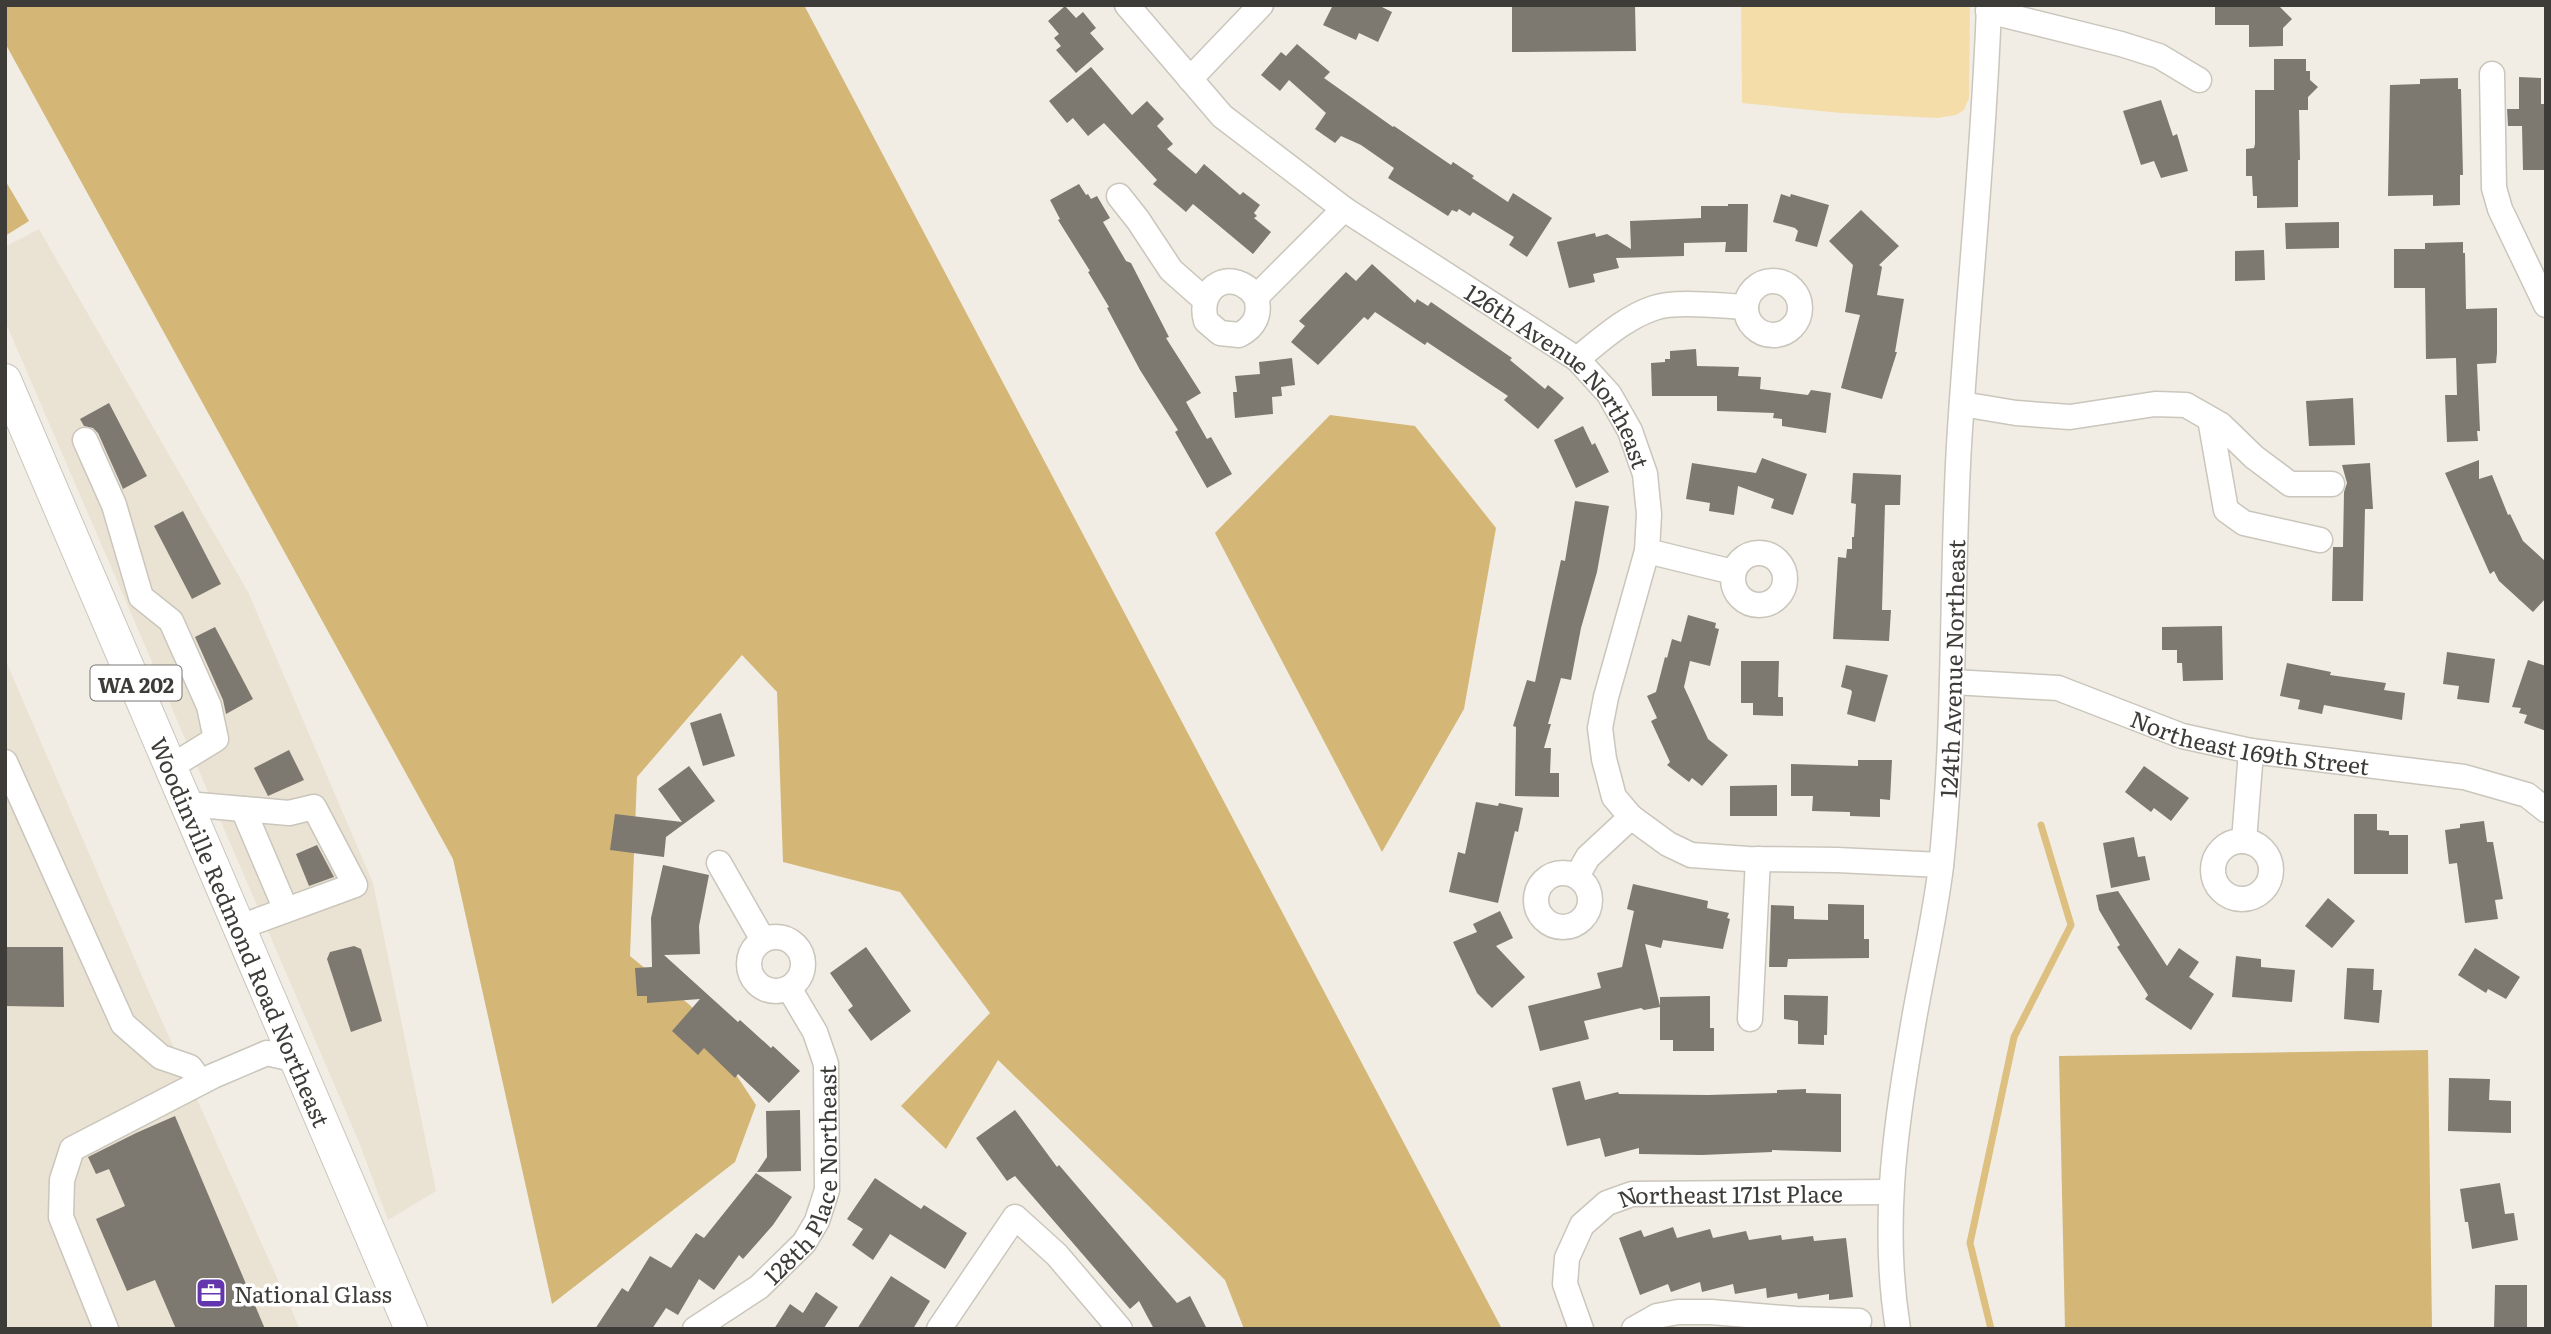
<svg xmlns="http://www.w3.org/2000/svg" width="2551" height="1334" viewBox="0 0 2551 1334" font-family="Literata,serif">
  <rect width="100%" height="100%" fill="#f1ede4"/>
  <g fill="#eae2d2">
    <path d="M39,229l209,363 125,291 63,308 -48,29 -29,-78 -354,-821v-74z"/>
    <path d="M5,659l143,331 152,339h-291l-4,-9z"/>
  </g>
  <path fill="#f5dda9" d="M1741,5h229l-1,93 -5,12 -8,5 -19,3 -96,-5 -99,-10z"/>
  <g fill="#d4b777">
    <path d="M5,5h799l698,1324h-258l-19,-49 -227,-220 -52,89 -45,-43 89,-93 -90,-121 -117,-30 -6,-170 -35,-37 -105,122 -7,179 61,50 65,99 -21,57 -183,142 -99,-445 -448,-816z"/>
    <path d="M5,180l24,41 -24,15z"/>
    <path d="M1330,415l85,11 81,102 -32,181 -82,143 -167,-319z"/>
    <path d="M2428,1050l4,279h-367l-6,-273z"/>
  </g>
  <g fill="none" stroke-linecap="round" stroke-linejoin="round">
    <path stroke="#ddbf80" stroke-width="7" d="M1991,1329l-21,-86 44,-206 57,-112 -30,-100"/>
  </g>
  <g fill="#7d7970">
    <path d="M1333,5h45l14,7 -14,30 -19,-9 -3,7 -33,-15z"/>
    <path d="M1512,5h123l1,46 -124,1z"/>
    <path d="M2215,5h63l14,14 -9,9v18l-34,1v-22h-34z"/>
    <path d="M1065,6l11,12 7,-6 13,16 -6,5 14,16 -28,24 -20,-23 5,-4 -7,-8 5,-4 -11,-13z"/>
    <path d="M1297,44l33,28 -6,6 69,49 1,-1 57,39 2,-3 21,14 -2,2 36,24 5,-9 39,25 -25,39 -18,-12 5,-8 -41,-25 -3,4 -11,-7 -2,3 -5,-2 -4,6 -60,-38 6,-10 -33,-23 -20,-9 -6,7 -20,-14 11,-16 -37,-33 -9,11 -19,-16 20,-23 5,4z"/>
    <path d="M2274,59h32v12h4v9l8,7 -10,10v13h-9l1,50h-2v47l-41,1v-12h-4l-1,-20h-6v-27l8,-1 1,-4v-54h19z"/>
    <path d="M1091,67l41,48 15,-14 17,18 -7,7 16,18 -6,5 29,25 8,-10 36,31 3,-3 17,13 -6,8 3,3 -3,2 17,14 -18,22 -60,-50 -7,8 -33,-28 4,-4 -53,-57 -16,13 -15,-18 -6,5 -18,-22z"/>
    <path d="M2519,77l22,1v26h3l2,5v61h-23l-1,-44h-14l-1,-17h12z"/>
    <path d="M2458,78v11h3l2,86h-3v30l-27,1v-11l-45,1 2,-111 30,-1v-5z"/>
    <path d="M2161,100l12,36 4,-2 11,37 -27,7 -7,-17 -13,4 -18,-54z"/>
    <path d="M1079,184l7,11 2,-1 3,5 6,-3 13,22 -7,4 23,39 5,2 38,74 -3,1 35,55 -15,9 21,37 4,-2 21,37 -25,14 -32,-56 3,-2 -38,-60 -33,-62 2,-1 -21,-35 2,-1 -32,-51 2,-1 -10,-19z"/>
    <path d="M1781,194l9,3 1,-3 38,11 -12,42 -22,-6 3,-10 -3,-3 -22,-6z"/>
    <path d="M1728,204h20l-1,48h-22l1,-10 -42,1v13l-68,2 3,10 -26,6 2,8 -26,6 -12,-46 38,-9 1,4 11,-3 24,15 -1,-28 71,-3v-12h27z"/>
    <path d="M1861,210l38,36 -20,19 3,2 -5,28 27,4 -9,53h2l-15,47 -41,-11 19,-73 -15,-3 8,-47 -24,-24z"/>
    <path d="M2339,222v26l-53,1 -1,-26z"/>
    <path d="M2463,242v11h2l1,56 31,-1v45l-1,10 -19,1 3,67h-3l1,10 -31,1 -2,-47h12l-1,-37 -30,1 -1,-71h-31v-39h31v-6z"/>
    <path d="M2264,250l1,30 -30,1v-30z"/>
    <path d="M1372,264l43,39 2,-4 11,7 3,-4 81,56 -2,2 35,29 3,-4 16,13 -26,31 -34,-29 4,-4 -81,-54 -2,3 -50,-33 -7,8 -4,-3 -46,48 -27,-23 14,-16 -6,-5 47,-49 10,9z"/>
    <path d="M1696,349l1,17 42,1 -1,9 23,1 -1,12 48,6 3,-5 20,3 -5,40 -44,-7v-7l-9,-1 1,-5 -57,-2v-15h-65l-1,-33 14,-1v-3h5v-8z"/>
    <path d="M1292,358l3,27 -14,2 1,9 -10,1 1,17 -38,4 -2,-26h4l-2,-16 25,-2 -1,-12z"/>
    <path d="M2353,398l2,47 -46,1 -3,-45z"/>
    <path d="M109,403l38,73 -24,13 -25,-56 -5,-5 -9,-2 -4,-7z"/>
    <path d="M1583,426l9,19 3,-2 14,29 -33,16 -22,-48z"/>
    <path d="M1762,458l45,16 -14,41 -22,-7 3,-9 -36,-13 -4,29 -25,-4 1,-8 -24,-4 6,-36 64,10z"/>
    <path d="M2479,460v19l13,-4 16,40 2,-1 13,27 23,21v36l-13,14 -34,-31 -5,-10 -4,3 -45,-101z"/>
    <path d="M2370,463l3,46h-8l-2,92h-31l1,-54h10l1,-55 3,-9 -5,-18z"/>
    <path d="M1853,473l48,2 -1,30h-15l-3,105h9l-2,31 -56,-2 5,-82 8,1 1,-9h5v-12h2l2,-33 -5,-1z"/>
    <path d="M1575,501l34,5 -12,66 -16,56 -10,52 -10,-2 -13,46h3l-7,24h7l-1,25h9v24l-44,-1 1,-69 -3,-1 14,-46 8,2 26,-122 4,1z"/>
    <path d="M183,511l38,73 -29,15 -38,-73z"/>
    <path d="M1688,615l28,8 -1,5 4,1 -9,37 -20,-5 -6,26 24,52 20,16 -26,31 -10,-8 -3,4 -22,-17 3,-3 -19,-41 6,-3 -10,-22 9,-4 9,-35 2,1 5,-19 9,3z"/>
    <path d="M2222,626l1,54 -40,1 -1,-18h-5v-13h-15v-23z"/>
    <path d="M215,627l38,72 -27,15 -3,-14 -28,-63z"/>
    <path d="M2447,652l48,7 -6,44 -32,-4 2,-13 -16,-2z"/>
    <path d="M2528,660l18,6v65l-22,-8 3,-8 -8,-2 2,-5 -9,-1z"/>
    <path d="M1741,661h38l-1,36h5v19l-30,-1v-12h-12z"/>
    <path d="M2287,663l44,9 -1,3 56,8 -2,7 21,3 -3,27 -78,-15 -2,9 -24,-5 2,-9 -20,-4z"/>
    <path d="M1846,665l42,10 -13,47 -28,-8 5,-22 -1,-2 -10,-3z"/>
    <path d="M721,713l14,43 -32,10 -13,-43z"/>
    <path d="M289,750l15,30 -36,16 -14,-28z"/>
    <path d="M1858,760h34l-2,40 -10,-1v18l-30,-1v-4l-38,-1 1,-15h-22v-32l67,2z"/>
    <path d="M689,766l26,35 -49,36 -2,20 -54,-7 5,-36 67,8 -24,-33z"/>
    <path d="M2144,766l45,32 -18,23 -17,-13 -3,4 -26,-20z"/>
    <path d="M1777,785v31h-47v-30z"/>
    <path d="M1476,802l22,4 1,-3 24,5 -5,24 -3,-1 -17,72 -49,-11 9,-40 7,2z"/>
    <path d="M2354,814h23v16l12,1v4h19v39h-54z"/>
    <path d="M2484,821l3,21h6l10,57 -8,1 3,19 -33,4 -8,-60 -8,1 -4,-34 15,-2v-4z"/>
    <path d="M2134,837l4,20 7,-1 5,24 -39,8 -8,-45z"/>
    <path d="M317,845l17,32 -25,9 -13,-32z"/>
    <path d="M663,865l46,10 -10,51 1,28 -36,1 74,67 2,-2 31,28 2,-2 27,25 -31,32 -31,-29 -3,4 -31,-30 -6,7 -26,-24 28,-32 -53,4v-7h-10l-2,-28 17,-1 -1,-49z"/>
    <path d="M1633,884l75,17 -1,7 22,5 -2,5 3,1 -7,30 -60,-9 -2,8 -16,-4 15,62v-9l50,-1v32h4v23h-41v-11h-13v-33l-16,3 -3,-2 -57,13 5,18 -49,12 -12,-45 73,-18 -4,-15 25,-6 12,-56 -7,-2z"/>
    <path d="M2118,891l49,75 12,-18 20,14 -10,15 25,17 -23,36 -46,-31 3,-4 -31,-48 3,-2 -21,-35 -3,-15z"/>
    <path d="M2328,898l27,23 -23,27 -27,-22z"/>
    <path d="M1828,904l36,1v34h5v19l-81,1 -1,8h-18l2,-62 23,1v13l34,1z"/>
    <path d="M1500,911l13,27 -17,8 29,31 -33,31 -15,-15 -24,-51 24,-10 -4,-8z"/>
    <path d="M354,946l7,3 21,72 -31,11 -24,-73 3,-7z"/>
    <path d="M5,947h58l1,60 -59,-1z"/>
    <path d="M866,947l45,64 -40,30 -23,-31 5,-4 -23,-33z"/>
    <path d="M2475,948l45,29 -14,22 -18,-10 -2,4 -28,-18z"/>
    <path d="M2236,956l25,3v8l34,3 -3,32 -60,-5z"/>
    <path d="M2347,968l27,1 -1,21h9l-3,33 -35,-4z"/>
    <path d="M1784,995l44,1 -1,39h-3v10l-26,-1v-23l-14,-2z"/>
    <path d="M2449,1078l41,1 -1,21 22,1v32l-63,-2z"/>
    <path d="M1580,1081l5,19 33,-8 1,2 89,1 69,-2v-3l29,-1v4l35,1v58l-69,-2v2l-70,3 -63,-1v-6l-34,9 -5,-19 -33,8 -15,-58z"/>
    <path d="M800,1110l1,61 -44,1 10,-15 -1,-46z"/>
    <path d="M1015,1110l42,57 2,-2 118,138 13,-7 17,33h-53l-15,-28 -9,8 -115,-133 -8,5 -31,-43z"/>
    <path d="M175,1116l90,213h-89l-21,-49 -28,11 -31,-72 29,-13 -16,-37 -13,5 -8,-17 48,-24z"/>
    <path d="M756,1173l36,24 -19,28 -30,34 -4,-4 -25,35 -15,-11 -21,36 -12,-7 -14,21h-57l27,-41 6,4 22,-36 21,12 25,-35 8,5z"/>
    <path d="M875,1178l46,31 3,-4 43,28 -22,36 -55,-35 -17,26 -21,-15 11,-16 -16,-10z"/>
    <path d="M2500,1183l5,31 9,-1 4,27 -46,9 -4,-27h-3l-5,-33z"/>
    <path d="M1673,1227l4,11 33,-9 3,9 33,-7 3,9 32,-5 1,5 31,-4 1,5 32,-3 7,59 -24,3v-6l-31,5 -1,-6 -30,5 -1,-10 -31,6 -2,-10 -31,8 -2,-10 -29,10 -3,-8 -28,11 -21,-57 22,-8 3,7z"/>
    <path d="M891,1276l39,25 -17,28h-56z"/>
    <path d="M2495,1285h32v44h-33z"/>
    <path d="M816,1292l22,15 -14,21 2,1h-52l16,-25 13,9z"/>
  </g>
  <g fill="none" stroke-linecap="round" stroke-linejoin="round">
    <g stroke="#cac6bc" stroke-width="27">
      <g id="minor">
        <path id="s1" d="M1127,5l95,111 122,93 233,150 32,35 21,37 15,43 4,40 -2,37 -41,146 -6,31 4,31 10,38 17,20 -43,40 -11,19"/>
        <path d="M1988,11l133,33 38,12 40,24"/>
        <path d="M2492,74l2,114 6,21 46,96"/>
        <path d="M1190,79l71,-74"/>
        <path d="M1119,196l19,24 33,50 34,30"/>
        <circle cx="1773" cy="308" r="27"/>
        <path d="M1256,297c5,17 -1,30 -17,38l-19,-2 -14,-12c-10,-36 28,-55 50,-24l88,-88"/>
        <path d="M1577,359c24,-19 47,-41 77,-51 21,-8 68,-2 92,-1"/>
        <path d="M1962,404l54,9 54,4 85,-13 31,1 35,20 33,32 36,27h42"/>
        <path d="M2210,419l16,91 18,13 76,17"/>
        <path d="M85,440l29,65 27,92 30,24 38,85 7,33 -44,27"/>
        <path d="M1647,551l86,21"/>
        <circle cx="1759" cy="579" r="26"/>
        <path id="s2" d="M1953,682l105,6 124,48 69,15 213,26 63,18 19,15"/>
        <path d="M5,762l118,262 38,33 29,10 11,15"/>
        <path d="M187,804l102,9 25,-6 41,78 -115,42"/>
        <path d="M243,809l43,101"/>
        <path d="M1631,817l37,27 23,11 57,4 89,1 104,5"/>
        <path d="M2244,841l7,-90"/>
        <circle cx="2242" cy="870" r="29"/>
        <path d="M719,863l44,77"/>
        <circle cx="1563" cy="900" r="27"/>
        <circle cx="776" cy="964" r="27"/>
        <path d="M1750,1019l8,-160"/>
        <path d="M106,1329l-45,-112 1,-37 10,-31 141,-73 54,-23 30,7"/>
        <path id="s3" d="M695,1329l64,-42 45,-44 13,-22 10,-31 -1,-126 -11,-32 -26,-44"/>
        <path d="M939,1329l76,-112 42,38 63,74"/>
        <path id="s4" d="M1581,1329l-16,-45 2,-26 15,-33 25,-22 25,-9 258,-2"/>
        <path d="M1634,1329l23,-13 21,-4h33l85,7 63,2"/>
        <path id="s5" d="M1898,1329c-16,-99 -4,-194 13,-292 9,-57 23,-113 30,-171 15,-140 10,-281 18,-421 9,-147 25,-293 30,-440"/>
      </g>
    </g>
    <g stroke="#cac6bc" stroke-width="34">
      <g id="major">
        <path id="s6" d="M5,380l406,949"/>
      </g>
    </g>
    <use href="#minor" stroke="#fff" stroke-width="24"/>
    <use href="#major" stroke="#fff" stroke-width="32"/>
  </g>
  <defs>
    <g id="office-square" transform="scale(1.575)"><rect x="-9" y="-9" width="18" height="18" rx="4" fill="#6336ae" stroke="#fff"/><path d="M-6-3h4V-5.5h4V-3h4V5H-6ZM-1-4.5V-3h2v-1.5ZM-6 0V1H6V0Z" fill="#fff"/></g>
  </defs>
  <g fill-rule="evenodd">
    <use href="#office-square" x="211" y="1293"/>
  </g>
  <g text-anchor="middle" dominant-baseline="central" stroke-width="7" stroke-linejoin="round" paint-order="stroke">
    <rect fill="#fff" stroke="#787674" stroke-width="2" x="90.5" y="665.5" width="91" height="35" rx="5"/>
    <g font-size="21" font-weight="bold" fill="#3e3c38">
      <text x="136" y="683">WA 202</text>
    </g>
    <g font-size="23" fill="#3e3c38" stroke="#fff">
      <text stroke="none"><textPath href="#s1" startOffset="576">126th Avenue Northeast</textPath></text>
      <text stroke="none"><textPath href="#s5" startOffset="665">124th Avenue Northeast</textPath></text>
      <text stroke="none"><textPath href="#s2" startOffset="306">Northeast 169th Street</textPath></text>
      <text stroke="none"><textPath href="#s6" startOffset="600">Woodinville Redmond Road Northeast</textPath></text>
      <text stroke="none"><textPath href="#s3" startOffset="205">128th Place Northeast</textPath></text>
      <text stroke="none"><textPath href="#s4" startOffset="268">Northeast 171st Place</textPath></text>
    </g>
    <g font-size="23" fill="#3e3c38" stroke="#fff" text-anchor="start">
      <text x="234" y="1293">National Glass</text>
    </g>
  </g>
  <rect width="2551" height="1334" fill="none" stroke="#3e3c38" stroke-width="14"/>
</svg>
